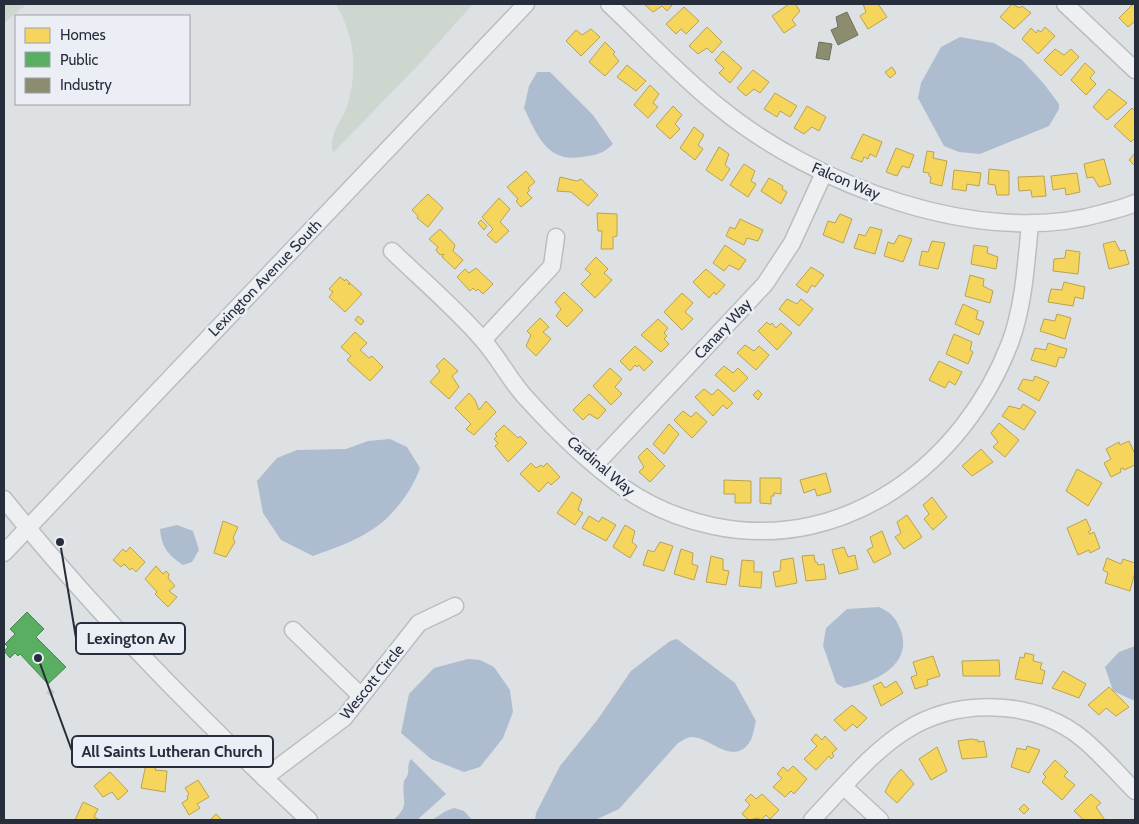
<svg xmlns="http://www.w3.org/2000/svg" width="1139" height="824" viewBox="0 0 1139 824" font-family="Cabin,sans-serif">
  <rect width="100%" height="100%" fill="#dee1e4"/>
  <g fill="#ced7cf">
    <path d="M4,4h23l-23,19z"/>
    <path d="M336,4h137l-51,57 -89,92c-5,-21 9,-30 15,-50 10,-35 6,-67 -12,-99z"/>
  </g>
  <g fill="#adbcce">
    <path d="M960,37l34,6 28,17 22,24 15,20v5l-10,17 -69,28 -21,-2 -15,-6 -26,-48 3,-15 20,-36z"/>
    <path d="M537,72h13l43,43 20,29c-10,10 -17,11 -31,13 -35,6 -45,-22 -58,-49l5,-22z"/>
    <path d="M390,439l17,8 13,21c-8,23 -28,50 -50,63 -17,11 -38,18 -57,25l-32,-16 -18,-27 -6,-32 20,-23 20,-8 49,-1 22,-8z"/>
    <path d="M177,525l16,6 6,19 -7,12 -9,3c-14,-9 -22,-18 -23,-36z"/>
    <path d="M879,607c13,6 17,11 22,24 12,35 -29,53 -57,57l-8,-5 -10,-29 -3,-8 3,-18 21,-19z"/>
    <path d="M677,639l58,44 21,38c-2,7 -3,17 -7,22 -17,23 -39,-6 -57,-6 -5,0 -10,4 -14,6l-59,66 -24,11h-60l1,-7 24,-47 38,-47 33,-48 39,-30z"/>
    <path d="M1135,646v55l-22,-10 -8,-24 14,-15z"/>
    <path d="M468,659l12,1 14,7 16,23 3,22 -10,26 -23,29 -16,5 -33,-13 -30,-26 8,-39 25,-26z"/>
    <path d="M411,759l35,35 -29,26h-24c18,-14 8,-21 11,-39 1,-2 3,-4 4,-7 1,-6 -1,-9 3,-15z"/>
    <path d="M454,808l10,3 8,9h-40l14,-9z"/>
  </g>
  <g fill="#f6d55c" stroke="#b8a352">
    <path d="M644,4h29l-6,7 -5,-5 -9,6z"/>
    <path d="M789,4h6l5,7 -8,9 4,5 -12,8 -12,-17z"/>
    <path d="M863,4h15l9,13 -19,12 -8,-13 6,-4z"/>
    <path d="M1012,4l8,4 2,-2 9,7 -17,16 -14,-12z"/>
    <path d="M1133,4h2v19l-1,-1 -6,5 -9,-9z"/>
    <path d="M684,7l15,14 -13,13 -5,-5 -5,5 -10,-10z"/>
    <path d="M707,27l15,15 -10,11 -5,-5 -9,6 -9,-8z"/>
    <path d="M1045,27l10,9 -17,18 -16,-15 9,-11 5,5 2,-3 3,2z"/>
    <path d="M591,29l9,8 -19,19 -15,-15 10,-11 6,5z"/>
    <path d="M605,42l10,10 -2,2 6,7 -14,15 -16,-14z"/>
    <path d="M1055,49l9,6 7,-6 8,8 -18,19 -17,-16z"/>
    <path d="M723,51l19,17 -12,15 -11,-10 5,-5 -9,-8z"/>
    <path d="M1085,63l10,9 -5,6 6,6 -10,11 -15,-15z"/>
    <path d="M627,65l19,16 -10,10 -19,-14z"/>
    <path d="M892,67l4,6 -6,5 -5,-6z"/>
    <path d="M753,70l16,12 -9,11 -6,-4 -8,7 -9,-8z"/>
    <path d="M650,85l9,9 -6,9 5,4 -10,11 -14,-13z"/>
    <path d="M1109,89l18,14 -20,17 -14,-13z"/>
    <path d="M775,93l22,13 -7,11 -10,-6 -3,6 -13,-8z"/>
    <path d="M673,106l9,9 -7,9 5,5 -10,10 -14,-13z"/>
    <path d="M807,106l19,11 -7,14 -7,-4 -8,7 -10,-6z"/>
    <path d="M1132,108l3,3v27l-4,4 -17,-16z"/>
    <path d="M694,127l10,8 -6,10 5,4 -8,11 -15,-12z"/>
    <path d="M863,134l19,8 -6,15 -6,-3 -2,5 -4,-2 -2,5 -11,-4z"/>
    <path d="M719,147l10,7 -4,11 5,4 -8,12 -16,-11z"/>
    <path d="M896,148l18,7 -5,13 -7,-2 -5,10 -11,-4z"/>
    <path d="M927,151l7,1 -1,6 14,3 -5,25 -12,-3 1,-6 -2,-1v-3l-6,-1z"/>
    <path d="M1135,153v13l-6,-6z"/>
    <path d="M1104,159l7,25 -12,3 -6,-10 -6,1 -3,-14z"/>
    <path d="M744,164l11,7 -4,10 5,3 -8,13 -18,-12z"/>
    <path d="M989,169l20,2v24h-12l-2,-10 -7,-1z"/>
    <path d="M954,170l27,3 -2,13 -12,-2 -1,7 -14,-2z"/>
    <path d="M526,171l9,11 -7,6 2,2 -3,3 5,5 -11,9 -5,-6 2,-2 -11,-12z"/>
    <path d="M1077,173l3,19 -14,3 -1,-7 -12,2 -2,-14z"/>
    <path d="M1044,176l2,20 -14,1 -1,-7 -12,1 -1,-14z"/>
    <path d="M560,177l17,4 4,-2 17,16 -10,11 -17,-14 -14,-1z"/>
    <path d="M769,178l14,8 -1,3 5,3 -6,12 -20,-13z"/>
    <path d="M428,194l15,14 -15,19 -11,-9 1,-2 -6,-6z"/>
    <path d="M499,198l11,11 -10,13 9,9 -13,12 -9,-8 6,-6 -11,-12z"/>
    <path d="M597,213l20,1v22l-4,1v12h-12l1,-18h-4z"/>
    <path d="M840,214l12,5 -9,24 -20,-8 5,-14 7,2z"/>
    <path d="M740,219l23,11 -5,11 -11,-3 -3,7 -18,-9 4,-9 5,2z"/>
    <path d="M481,220l6,6 -3,4 -6,-7z"/>
    <path d="M870,227l12,3 -7,24 -21,-6 5,-14 6,2z"/>
    <path d="M440,229l15,16 -2,6 10,9 -8,9 -13,-12 2,-3 -4,1 -4,-5 2,-3 -9,-8z"/>
    <path d="M899,235l13,4 -9,23 -19,-6 4,-14 6,2z"/>
    <path d="M932,241l13,2 -7,26 -19,-4 3,-14 6,1z"/>
    <path d="M1115,241l5,10 5,-1 4,14 -20,5 -6,-25z"/>
    <path d="M725,245l21,15 -7,10 -10,-5 -5,6 -11,-8z"/>
    <path d="M974,245l14,2 -1,6 11,4 -2,12 -25,-5z"/>
    <path d="M1066,250l14,2 -2,22 -25,-3 1,-12 11,-1z"/>
    <path d="M596,257l12,12 -4,4 8,7 -17,18 -14,-14 10,-10 -6,-5z"/>
    <path d="M811,267l13,8 -9,12 -3,-2 -5,8 -11,-8z"/>
    <path d="M476,268l17,16 -10,10 -5,-5 -2,2 -3,-3 -3,3 -13,-14 8,-8 4,4z"/>
    <path d="M706,269l19,16 -9,10 -2,-3 -5,6 -16,-16z"/>
    <path d="M970,275l14,4 -1,7 10,5 -3,12 -25,-7z"/>
    <path d="M340,277l5,4 1,-2 4,4 -2,1h3l11,10 -17,18 -16,-15 4,-5 -4,-3z"/>
    <path d="M1064,282l21,5 -2,12 -8,-2 -2,9 -25,-4 3,-13 11,1z"/>
    <path d="M564,292l19,18 -16,17 -11,-11 5,-7 -6,-7z"/>
    <path d="M682,293l11,10 -8,9 8,7 -11,11 -18,-18z"/>
    <path d="M787,299l10,5 4,-5 12,10 -14,17 -20,-17z"/>
    <path d="M963,304l15,7 -2,8 8,3 -5,13 -24,-11z"/>
    <path d="M1057,314l14,4 -6,21 -25,-8 4,-12 11,2z"/>
    <path d="M358,316l6,5 -3,4 -6,-5z"/>
    <path d="M540,318l9,9 -6,5 8,7 -15,17 -10,-10 5,-11 -4,-4z"/>
    <path d="M658,319l10,9 -4,5 3,3 -3,3 5,5 -8,8 -20,-17z"/>
    <path d="M767,322l3,3 2,-2 4,5 5,-5 11,10 -15,17 -19,-19z"/>
    <path d="M355,332l12,11 -7,7 9,8 3,-2 11,11 -13,14 -23,-21 4,-4 -10,-9z"/>
    <path d="M954,334l18,8 -2,8 3,2 -5,12 -22,-10z"/>
    <path d="M1048,343l19,6 -3,9 -5,-1 -3,10 -25,-7 4,-12 11,2z"/>
    <path d="M745,345l9,6 5,-5 10,9 -13,15 -19,-17z"/>
    <path d="M635,346l18,16 -9,9 -5,-6 -2,2 -2,-2 -5,6 -10,-10z"/>
    <path d="M444,358l14,13 -6,5 7,11 -10,12 -19,-17 10,-11 -4,-5z"/>
    <path d="M939,361l23,11 -7,13 -6,-4 -4,7 -16,-8z"/>
    <path d="M724,366l9,7 5,-5 10,10 -14,14 -19,-17z"/>
    <path d="M610,368l12,11 -7,8 7,7 -11,11 -18,-19z"/>
    <path d="M1035,376l14,6 -10,19 -21,-12 5,-10 10,2z"/>
    <path d="M704,389l8,6 6,-6 15,14 -6,6 -4,-4 -10,11 -18,-19z"/>
    <path d="M758,390l4,4 -4,6 -5,-5z"/>
    <path d="M469,393l6,7 4,10 7,-9 10,11 -22,23 -8,-6 5,-5 -16,-16z"/>
    <path d="M589,394l17,16 -8,9 -9,-5 -6,6 -10,-10z"/>
    <path d="M1023,404l13,8 -12,18 -22,-14 7,-10 11,3z"/>
    <path d="M683,411l8,6 5,-5 11,10 -15,16 -18,-18z"/>
    <path d="M999,423l20,17 -14,17 -12,-10 5,-5 -7,-9z"/>
    <path d="M669,424l10,10 -15,20 -11,-10z"/>
    <path d="M504,425l14,13 2,-2 7,7 -19,19 -13,-16 3,-3 -4,-4 3,-3 -2,-2z"/>
    <path d="M1129,441l6,13v11l-11,5 -1,-2 -3,1 1,3 -10,5 -7,-14 7,-4 -5,-10 13,-7 1,3z"/>
    <path d="M647,448l18,18 -15,16 -11,-10 5,-5 -6,-10z"/>
    <path d="M981,449l12,13 -21,14 -10,-10z"/>
    <path d="M531,463l5,5 5,-3 2,2 4,-4 13,14 -9,8 -3,-3 -9,10 -19,-18z"/>
    <path d="M1077,469l25,14 -14,23 -22,-15z"/>
    <path d="M826,473l5,19 -14,4 -2,-7 -11,4 -4,-13z"/>
    <path d="M760,478h21v16l-7,-1v3h-3v8l-11,-1z"/>
    <path d="M724,480l27,1v22h-16v-9h-11z"/>
    <path d="M572,492l10,7 -4,11 5,3 -8,12 -18,-12z"/>
    <path d="M932,497l15,20 -14,13 -9,-11 5,-5 -6,-9z"/>
    <path d="M907,515l15,22 -18,12 -9,-12 6,-4 -4,-11z"/>
    <path d="M589,516l10,6 3,-5 14,8 -10,16 -24,-13z"/>
    <path d="M1086,519l5,11 -3,2 2,2 4,-2 6,16 -10,5 -1,-3 -11,5 -11,-27z"/>
    <path d="M223,521l15,6 -5,11 2,4 -9,15 -12,-4z"/>
    <path d="M625,525l10,6 -3,11 5,4 -7,12 -17,-11z"/>
    <path d="M882,531l9,23 -17,9 -7,-13 6,-3 -3,-10z"/>
    <path d="M660,542l13,4 -9,25 -21,-6 5,-15 6,2z"/>
    <path d="M130,547l15,15 -9,10 -4,-4 -2,2 -6,-6 -3,3 -8,-7 10,-11 3,3z"/>
    <path d="M844,547l4,10 7,-2 3,14 -19,5 -7,-24z"/>
    <path d="M681,549l12,4 -1,11 6,2 -4,14 -20,-6z"/>
    <path d="M814,555l1,7h2l1,3 6,-1 2,15 -20,2 -4,-25z"/>
    <path d="M711,556l12,3v11l6,1 -3,14 -20,-3z"/>
    <path d="M793,558l4,25 -21,4 -3,-15 7,-1 1,-11z"/>
    <path d="M1107,558l14,6 2,-5 12,4v9l-5,19 -25,-8 3,-10 -5,-3z"/>
    <path d="M742,560l12,1v11h8l-1,16 -22,-2z"/>
    <path d="M156,566l7,8 3,-3 3,3 -1,4 7,8 -6,5 8,6 -9,10 -13,-13 2,-2 -12,-13z"/>
    <path d="M1025,653l9,2 -1,6 9,2 -2,6 5,2 -3,13 -27,-5 5,-22 4,1z"/>
    <path d="M933,656l7,20 -13,4 1,5 -13,4 -4,-12 6,-2 -4,-13z"/>
    <path d="M999,660l1,16h-37l-1,-15z"/>
    <path d="M1063,671l23,13 -7,14 -27,-10z"/>
    <path d="M896,681l7,12 -22,13 -8,-20 8,-4 4,6z"/>
    <path d="M1109,687l20,20 -13,9 -10,-8 -7,7 -11,-10z"/>
    <path d="M852,705l15,13 -10,10 -4,-4 -8,7 -11,-11z"/>
    <path d="M816,734l6,6 3,-4 12,13 -5,4 2,3 -3,3 -2,-3 -13,14 -12,-11 13,-13 -6,-6z"/>
    <path d="M971,739l7,1v2l6,-1 3,16 -25,2 -4,-18z"/>
    <path d="M1027,746l13,4 -11,23 -18,-6 6,-19 9,2z"/>
    <path d="M937,747l10,24 -16,9 -12,-21z"/>
    <path d="M1055,760l13,12 -4,4 11,9 -13,15 -20,-18 4,-5 -3,-3z"/>
    <path d="M146,764l10,2 -1,4 12,1 -2,21 -24,-4z"/>
    <path d="M793,766l14,13 -13,15 -3,-3 -6,6 -12,-10 9,-9 -5,-4 6,-7 5,4z"/>
    <path d="M901,769l13,15 -17,19 -12,-11 6,-12z"/>
    <path d="M110,772l18,19 -10,9 -6,-8 -9,5 -9,-11z"/>
    <path d="M198,780l11,17 -12,7 3,4 -11,7 -7,-12 6,-4 -1,-3 2,-2 -4,-6z"/>
    <path d="M751,794l5,5 6,-5 17,16 -9,9 -4,-4 -5,5 -3,-2 -9,2 -7,-6 8,-9 -5,-5z"/>
    <path d="M1091,794l10,9 -5,4 9,13h-21l-10,-9z"/>
    <path d="M83,802l15,7 -4,8 6,3h-25z"/>
    <path d="M1024,804l5,5 -5,5 -5,-5z"/>
    <path d="M216,814l6,6h-12z"/>
  </g>
  <path fill="#5aae61" stroke="#4a8756" d="M27,612l17,17 -8,8 30,30 -18,17 -28,-30 -2,2 -3,-3 -5,5 -6,-7 4,-4 -3,-3 10,-10 -5,-5z"/>
  <g fill="#8c8c6e" stroke="#6d705f">
    <path d="M847,12l11,23 -20,10 -7,-15 7,-3 -2,-10z"/>
    <path d="M819,42l13,2 -3,16 -13,-2z"/>
  </g>
  <path fill="#c8cacd" d="M50,688l5,4 -4,5 -5,-4z"/>
  <g fill="none" stroke-linecap="round" stroke-linejoin="round">
    <g stroke="#bbbdc0" stroke-width="19">
      <g id="minor">
        <path d="M609,4c36,34 71,72 110,103 95,78 262,142 384,106 10,-3 22,-5 32,-10"/>
        <path d="M1065,4l70,66"/>
        <path d="M392,251c30,29 63,57 90,88 17,19 28,42 45,60 28,31 63,65 97,89 27,19 57,31 89,38 133,28 251,-63 297,-183 14,-38 16,-79 20,-119"/>
        <path d="M483,340l69,-74 4,-29"/>
        <path d="M595,465l170,-181 27,-41 32,-70"/>
        <path d="M4,499c93,116 197,220 305,321"/>
        <path d="M4,553l522,-549"/>
        <path d="M293,630l68,66"/>
        <path d="M264,778l80,-60 75,-95 36,-17"/>
        <path d="M844,787l36,33"/>
        <path d="M812,820c58,-61 98,-120 192,-112 28,2 58,13 80,32 18,15 34,34 51,51"/>
      </g>
    </g>
    <use href="#minor" stroke="#eeeff0" stroke-width="16"/>
  </g>
  <g text-anchor="middle" dominant-baseline="central" stroke-width="5" stroke-linejoin="round" paint-order="stroke">
    <g font-size="15" fill="#262d3b" stroke="#ebeef4">
      <text transform="translate(846 181) rotate(23)">Falcon Way</text>
      <text transform="translate(265 278) rotate(-46)">Lexington Avenue South</text>
      <text transform="translate(723 329) rotate(-47)">Canary Way</text>
      <text transform="translate(601 466) rotate(40)">Cardinal Way</text>
      <text transform="translate(372 682) rotate(-51)">Wescott Circle</text>
    </g>
  </g>
  <path fill="none" stroke="#262d3b" stroke-width="2" d="M60 542L76 638M38 658L72 751"/>
  <g fill="#262d3b" stroke="#ebeef4" stroke-width="2">
    <circle cx="60" cy="542" r="5"/>
    <circle cx="38" cy="658" r="5"/>
  </g>
  <g fill="#ebeef4" stroke="#262d3b" stroke-width="2">
    <rect x="76" y="623" width="109" height="31" rx="5"/>
    <rect x="72" y="736" width="201" height="31" rx="5"/>
  </g>
  <g font-size="16" text-anchor="middle" font-weight="bold" fill="#262d3b">
    <text x="131" y="644">Lexington Av</text>
    <text x="172" y="757">All Saints Lutheran Church</text>
  </g>
  <rect width="1139" height="824" fill="none" stroke="#262d3b" stroke-width="10"/>
  <rect x="15" y="15" width="175" height="90" fill="#ebeef4" stroke="#9ca1aa"/>
  <rect x="25" y="28" width="25" height="15" fill="#f6d55c" stroke="#9ca1aa"/>
  <text x="60" y="40" font-size="15" fill="#262d3b">Homes</text>
  <rect x="25" y="52" width="25" height="15" fill="#5aae61" stroke="#9ca1aa"/>
  <text x="60" y="65" font-size="15" fill="#262d3b">Public</text>
  <rect x="25" y="78" width="25" height="15" fill="#8c8c6e" stroke="#9ca1aa"/>
  <text x="60" y="90" font-size="15" fill="#262d3b">Industry</text>
</svg>
